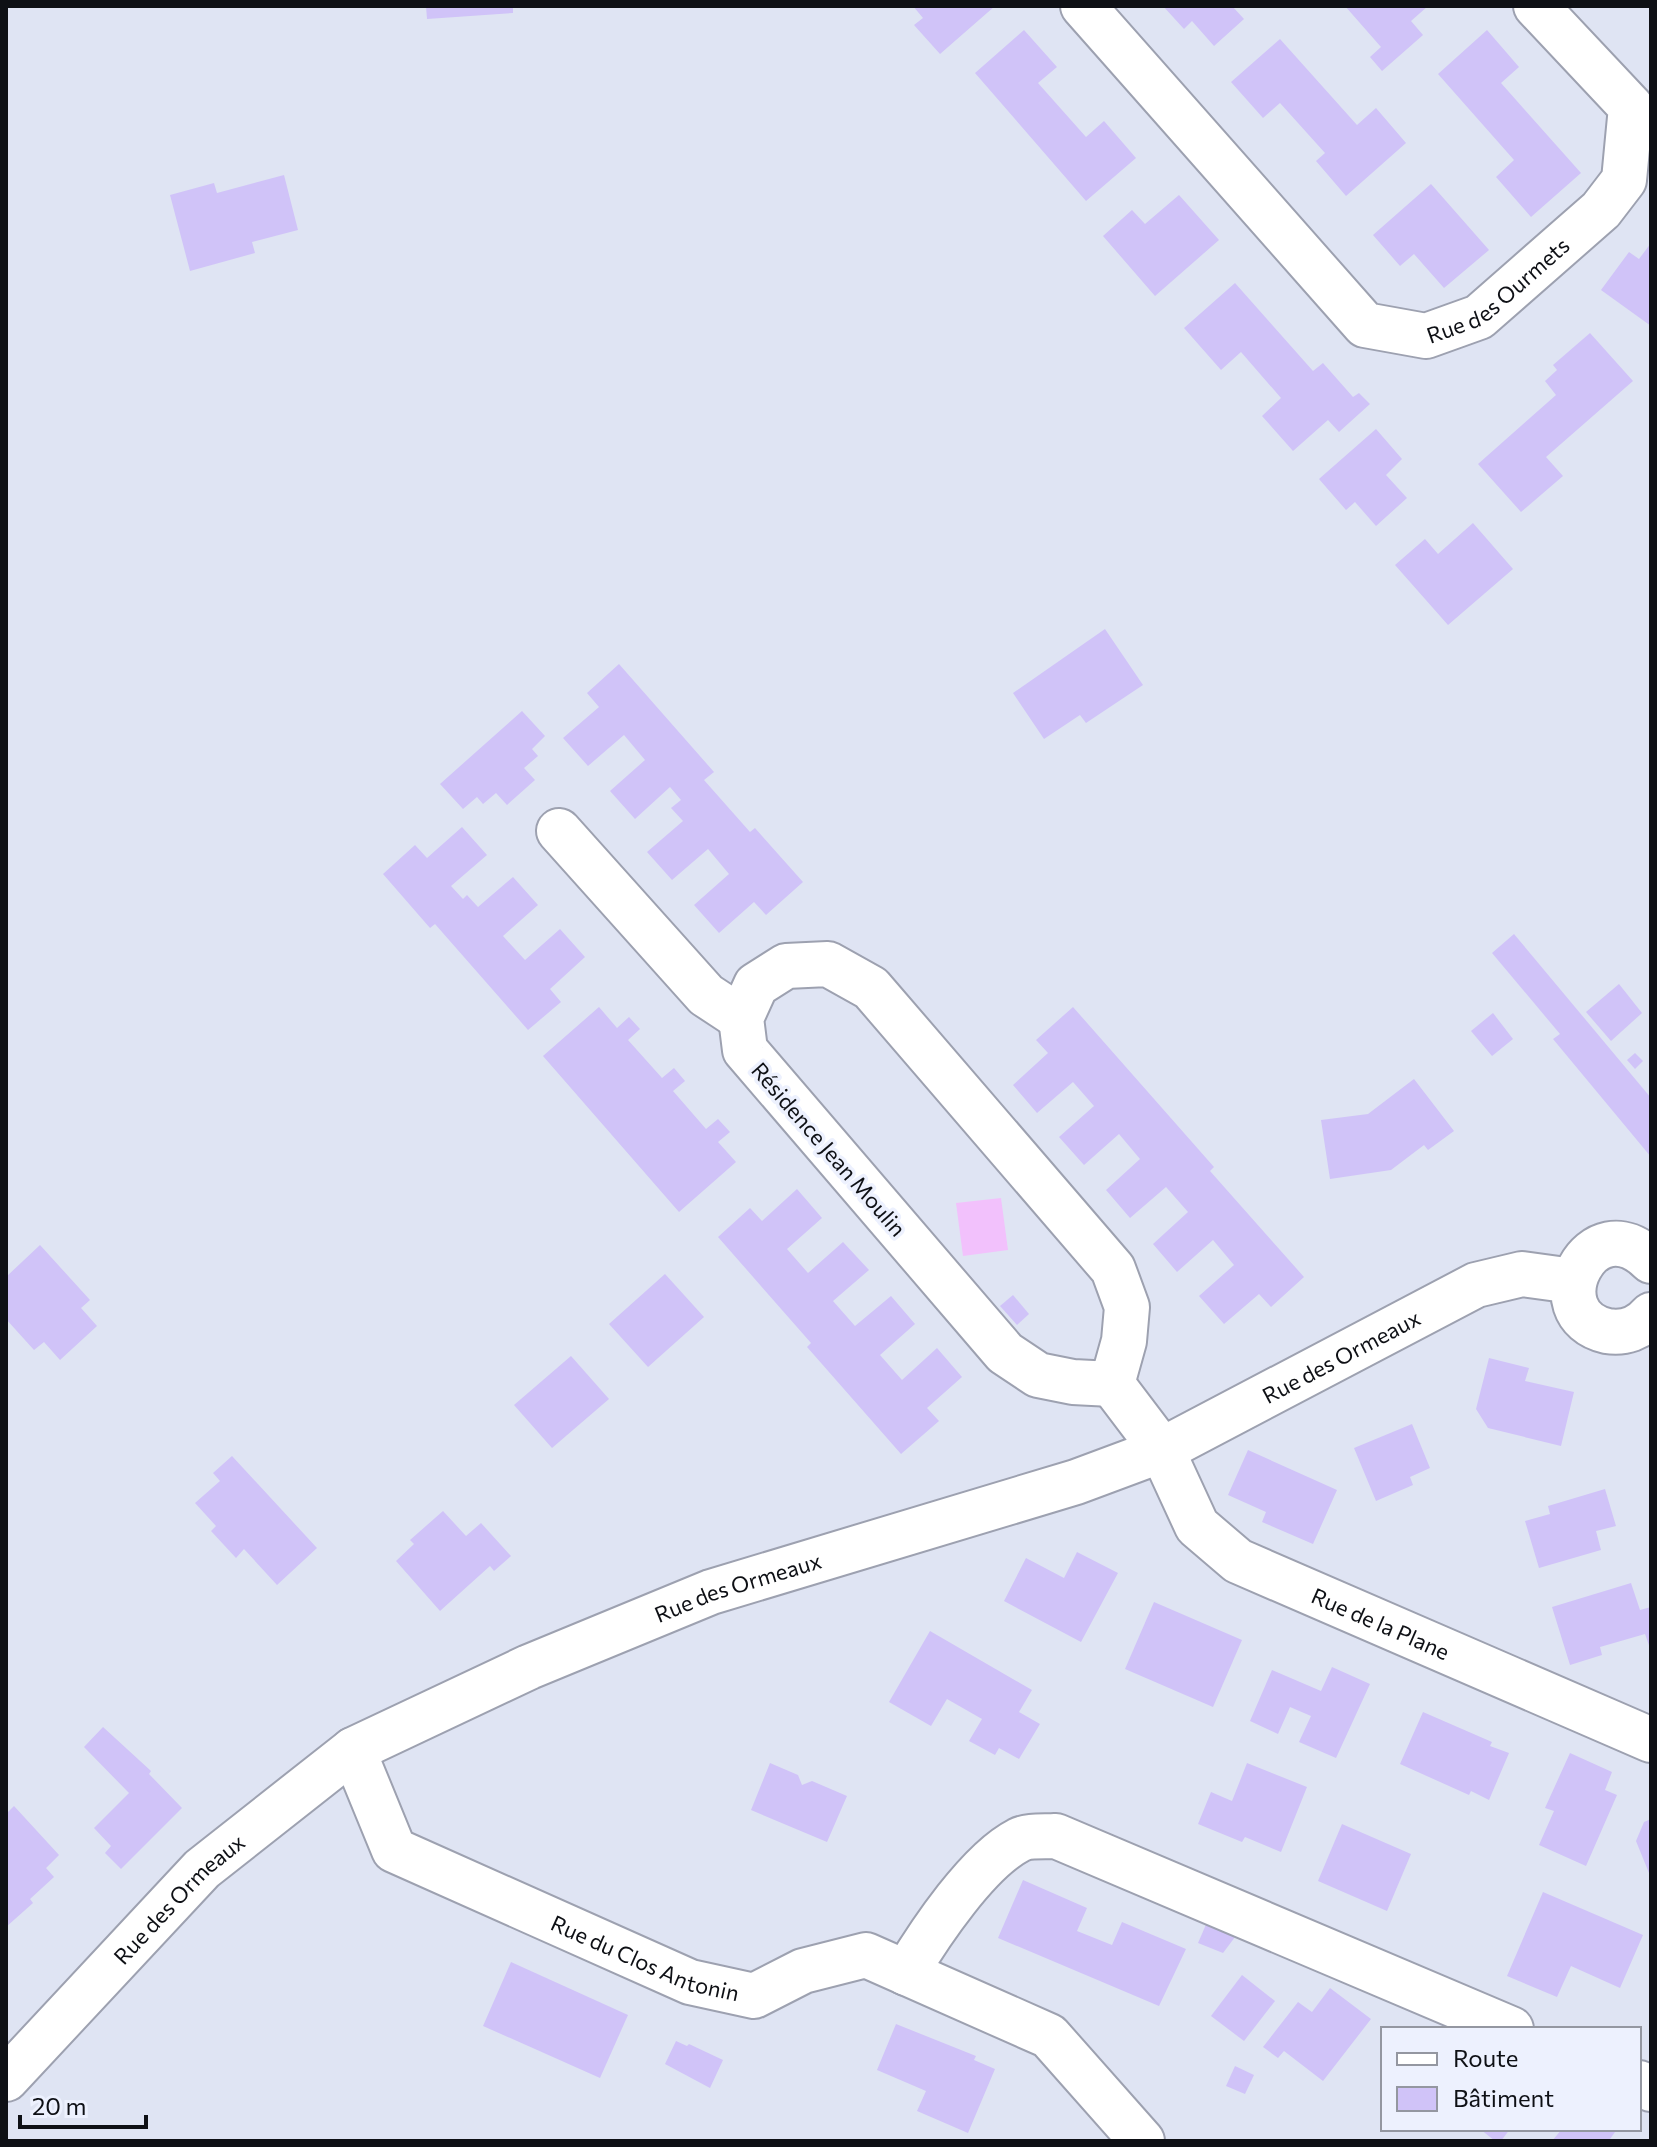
<svg xmlns="http://www.w3.org/2000/svg" width="1657" height="2147" viewBox="0 0 1657 2147" font-family="Commissioner,sans-serif">
  <rect width="100%" height="100%" fill="#dfe4f3"/>
  <path fill="#f2c1fc" d="M1001,1198l7,52 -45,6 -7,-53z"/>
  <g fill="#d0c3f8">
    <path d="M426,6h87v7l-86,6z"/>
    <path d="M913,6h82l-55,48 -26,-29 9,-7z"/>
    <path d="M1163,6h69l12,13 -30,27 -22,-25 -8,8z"/>
    <path d="M1345,6h83l-17,15 12,14 -41,36 -12,-14 11,-10z"/>
    <path d="M1024,30l33,37 -19,16 48,54 18,-16 32,37 -50,43 -111,-128z"/>
    <path d="M1487,30l32,37 -18,16 80,90 -50,44 -35,-40 18,-17 -76,-86z"/>
    <path d="M1280,39l77,86 19,-17 30,35 -60,53 -30,-35 9,-8 -45,-50 -17,15 -32,-36z"/>
    <path d="M284,175l14,55 -46,12 3,11 -65,18 -20,-76 44,-12 3,10z"/>
    <path d="M1431,184l58,66 -45,38 -30,-34 -14,12 -27,-31z"/>
    <path d="M1179,195l40,45 -64,56 -52,-60 29,-26 13,14z"/>
    <path d="M1651,243v83l-50,-36 28,-38 10,7z"/>
    <path d="M1235,283l78,88 10,-8 30,34 6,-4 11,11 -31,28 -11,-12 -35,31 -31,-35 19,-18 -40,-46 -20,18 -37,-42z"/>
    <path d="M1590,333l43,48 -87,76 17,19 -42,36 -43,-48 78,-69 -11,-14 12,-11 -4,-5z"/>
    <path d="M1376,429l26,30 -16,16 21,23 -31,28 -21,-24 -9,8 -27,-31z"/>
    <path d="M1473,523l40,46 -65,56 -53,-60 30,-26 13,15z"/>
    <path d="M1105,629l38,56 -57,38 -6,-8 -36,24 -31,-46z"/>
    <path d="M619,664l95,108 -10,8 46,52 5,-4 48,54 -37,33 -12,-13 -35,31 -25,-28 35,-31 -21,-25 -36,31 -25,-28 36,-31 -12,-13 10,-8 -11,-13 -35,32 -25,-28 35,-31 -21,-25 -36,31 -25,-28 36,-31 -12,-14z"/>
    <path d="M522,711l23,25 -13,13 6,7 -14,12 11,12 -28,25 -11,-12 -13,11 -6,-7 -14,12 -23,-25z"/>
    <path d="M462,827l25,28 -36,31 12,13 4,-4 11,12 35,-30 25,28 -35,31 22,24 35,-31 25,28 -35,32 11,13 -33,28 -93,-106 -5,4 -47,-54 32,-29 12,13z"/>
    <path d="M1514,934l137,164v59l-98,-118 7,-5 -68,-81z"/>
    <path d="M1619,984l23,29 -31,28 -25,-29z"/>
    <path d="M599,1007l18,21 12,-11 11,12 -12,11 34,38 12,-10 11,13 -12,10 33,38 12,-10 12,13 -12,10 18,20 -57,50 -136,-156z"/>
    <path d="M1073,1007l141,160 -4,4 94,106 -33,30 -12,-13 -35,30 -25,-28 35,-31 -21,-25 -36,32 -24,-28 35,-32 -22,-25 -36,31 -24,-28 34,-31 -21,-25 -35,31 -25,-28 35,-31 -21,-24 -36,31 -24,-28 35,-32 -12,-13z"/>
    <path d="M1493,1013l20,26 -21,17 -21,-25z"/>
    <path d="M1635,1053l8,8 -8,8 -8,-9z"/>
    <path d="M1414,1079l40,52 -26,19 -4,-5 -33,25 -61,9 -9,-59 47,-6z"/>
    <path d="M797,1189l25,29 -35,31 21,24 35,-31 26,28 -36,31 22,25 36,-30 24,28 -35,31 22,25 35,-32 25,29 -35,31 12,13 -38,33 -94,-107 4,-4 -93,-106 32,-29 12,13z"/>
    <path d="M40,1245l50,55 -9,8 16,18 -37,34 -16,-18 -10,8 -28,-31v-42z"/>
    <path d="M665,1274l39,43 -56,50 -39,-43z"/>
    <path d="M1013,1295l16,19 -12,11 -17,-19z"/>
    <path d="M571,1356l38,43 -57,49 -38,-43z"/>
    <path d="M1489,1358l40,10 -4,13 49,11 -13,54 -73,-18 -12,-19z"/>
    <path d="M1412,1424l18,44 -20,9 3,8 -37,16 -22,-53z"/>
    <path d="M1248,1450l89,40 -24,54 -51,-22 4,-10 -38,-17z"/>
    <path d="M232,1456l85,92 -40,37 -33,-36 -8,9 -25,-27 5,-5 -21,-23 25,-22 -7,-8z"/>
    <path d="M1605,1489l11,37 -20,5 5,19 -62,18 -14,-47 25,-7 -2,-8z"/>
    <path d="M443,1511l23,25 15,-13 30,33 -17,15 -4,-5 -50,45 -44,-50 18,-17 -4,-4z"/>
    <path d="M1077,1552l41,21 -37,69 -77,-41 22,-43 38,20z"/>
    <path d="M1631,1583l9,27 11,-3v44l-6,-17 -45,13 2,8 -32,10 -18,-58z"/>
    <path d="M1154,1602l88,38 -29,67 -88,-38z"/>
    <path d="M930,1631l102,59 -13,22 21,12 -21,35 -20,-11 -4,7 -26,-14 13,-22 -35,-20 -16,27 -42,-24z"/>
    <path d="M1332,1667l38,17 -34,74 -37,-16 12,-26 -21,-9 -12,27 -28,-13 22,-51 49,21z"/>
    <path d="M1423,1712l69,30 -2,4 19,7 -20,47 -18,-9 -2,4 -69,-31z"/>
    <path d="M103,1727l48,44 -2,3 33,34 -61,61 -16,-16 6,-7 -17,-18 35,-35 -45,-46z"/>
    <path d="M1570,1753l42,19 -7,18 12,5 -31,71 -47,-21 15,-34 -9,-3z"/>
    <path d="M770,1763l28,12 4,10 10,-4 35,15 -20,46 -76,-32z"/>
    <path d="M1247,1763l60,24 -26,65 -36,-15 -3,5 -44,-18 13,-32 21,9z"/>
    <path d="M14,1806l45,49 -13,13 8,9 -24,22 3,4 -27,24v-113z"/>
    <path d="M1651,1819v59l-15,-37 8,-19z"/>
    <path d="M1342,1824l69,30 -24,57 -69,-30z"/>
    <path d="M1023,1880l64,28 -10,23 35,14 10,-23 64,27 -27,57 -161,-68z"/>
    <path d="M1543,1892l100,43 -23,53 -49,-22 -14,31 -50,-21z"/>
    <path d="M1208,1920l30,13 -15,20 -25,-10z"/>
    <path d="M511,1962l117,53 -28,63 -117,-52z"/>
    <path d="M1242,1975l33,26 -31,40 -33,-25z"/>
    <path d="M1330,1988l41,31 -48,62 -39,-30 -6,7 -15,-11 35,-45 14,10z"/>
    <path d="M896,2024l80,32 -2,4 21,9 -27,64 -51,-22 9,-20 -49,-21z"/>
    <path d="M676,2041l11,5 2,-2 34,16 -13,28 -45,-24z"/>
    <path d="M1235,2066l19,9 -9,19 -19,-8z"/>
    <path d="M1480,2129h30l-9,12h-6z"/>
    <path d="M1562,2129h49l4,3 -5,7 2,2h-60z"/>
  </g>
  <g fill="none" stroke-linecap="round" stroke-linejoin="round">
    <g stroke="#9da1b0" stroke-width="48">
      <g id="minor">
        <path id="s1" d="M1083,6l282,319 61,11 53,-19 122,-107 23,-30 7,-73 -95,-101"/>
        <path d="M559,831l147,164 35,23"/>
        <path d="M828,964l43,24 242,281 14,38 -3,34 -12,43 -39,-2 -35,-7 -33,-22 -260,-303 -4,-32 15,-33 30,-19z"/>
        <path d="M1651,1261c-60,-60 -115,54 -44,70 17,3 33,-3 44,-16"/>
        <path id="s2" d="M1112,1384l50,66 35,76 41,35 413,179"/>
        <path id="s3" d="M353,1750l41,100 296,132 64,14 49,-25 63,-16 183,81 93,105"/>
        <path d="M906,1973c24,-40 72,-112 113,-133 9,-5 27,-3 37,-4l455,193"/>
        <path id="s4" d="M6,2079l196,-210 151,-119 176,-83 182,-75 365,-110 86,-32 314,-165 46,-11 51,7"/>
        <path d="M1639,2083l12,6"/>
      </g>
    </g>
    <use href="#minor" stroke="#fff" stroke-width="44"/>
  </g>
  <g text-anchor="middle" dominant-baseline="central" stroke-width="7" stroke-linejoin="round" paint-order="stroke">
    <g font-size="22" fill="#0e1015" stroke="#edf1fe">
      <text stroke="none"><textPath href="#s1" startOffset="574">Rue des Ourmets</textPath></text>
      <text transform="translate(829 1149) rotate(49)">Résidence Jean Moulin</text>
      <text stroke="none"><textPath href="#s4" startOffset="1546">Rue des Ormeaux</textPath></text>
      <text stroke="none"><textPath href="#s4" startOffset="898">Rue des Ormeaux</textPath></text>
      <text stroke="none"><textPath href="#s2" startOffset="376">Rue de la Plane</textPath></text>
      <text stroke="none"><textPath href="#s4" startOffset="250">Rue des Ormeaux</textPath></text>
      <text stroke="none"><textPath href="#s3" startOffset="382">Rue du Clos Antonin</textPath></text>
    </g>
  </g>
  <rect width="1657" height="2147" fill="none" stroke="#0e1015" stroke-width="16"/>
  <rect x="1381" y="2027" width="260" height="104" fill="#edf1fe" stroke="#9497a1" stroke-width="2"/>
  <rect x="1397" y="2053" width="40" height="12" fill="#ffffff" stroke="#9497a1" stroke-width="2"/>
  <text x="1453" y="2067" font-size="24" fill="#0e1015">Route</text>
  <rect x="1397" y="2087" width="40" height="24" fill="#d0c3f8" stroke="#9497a1" stroke-width="2"/>
  <text x="1453" y="2107" font-size="24" fill="#0e1015">Bâtiment</text>
  <path d="M20 2115v12h126v-12" fill="none" stroke="#0e1015" stroke-width="4"/>
  <text x="32" y="2115" font-size="24" fill="#0e1015" stroke="#edf1fe" stroke-width="6" paint-order="stroke">20 m</text>
</svg>
